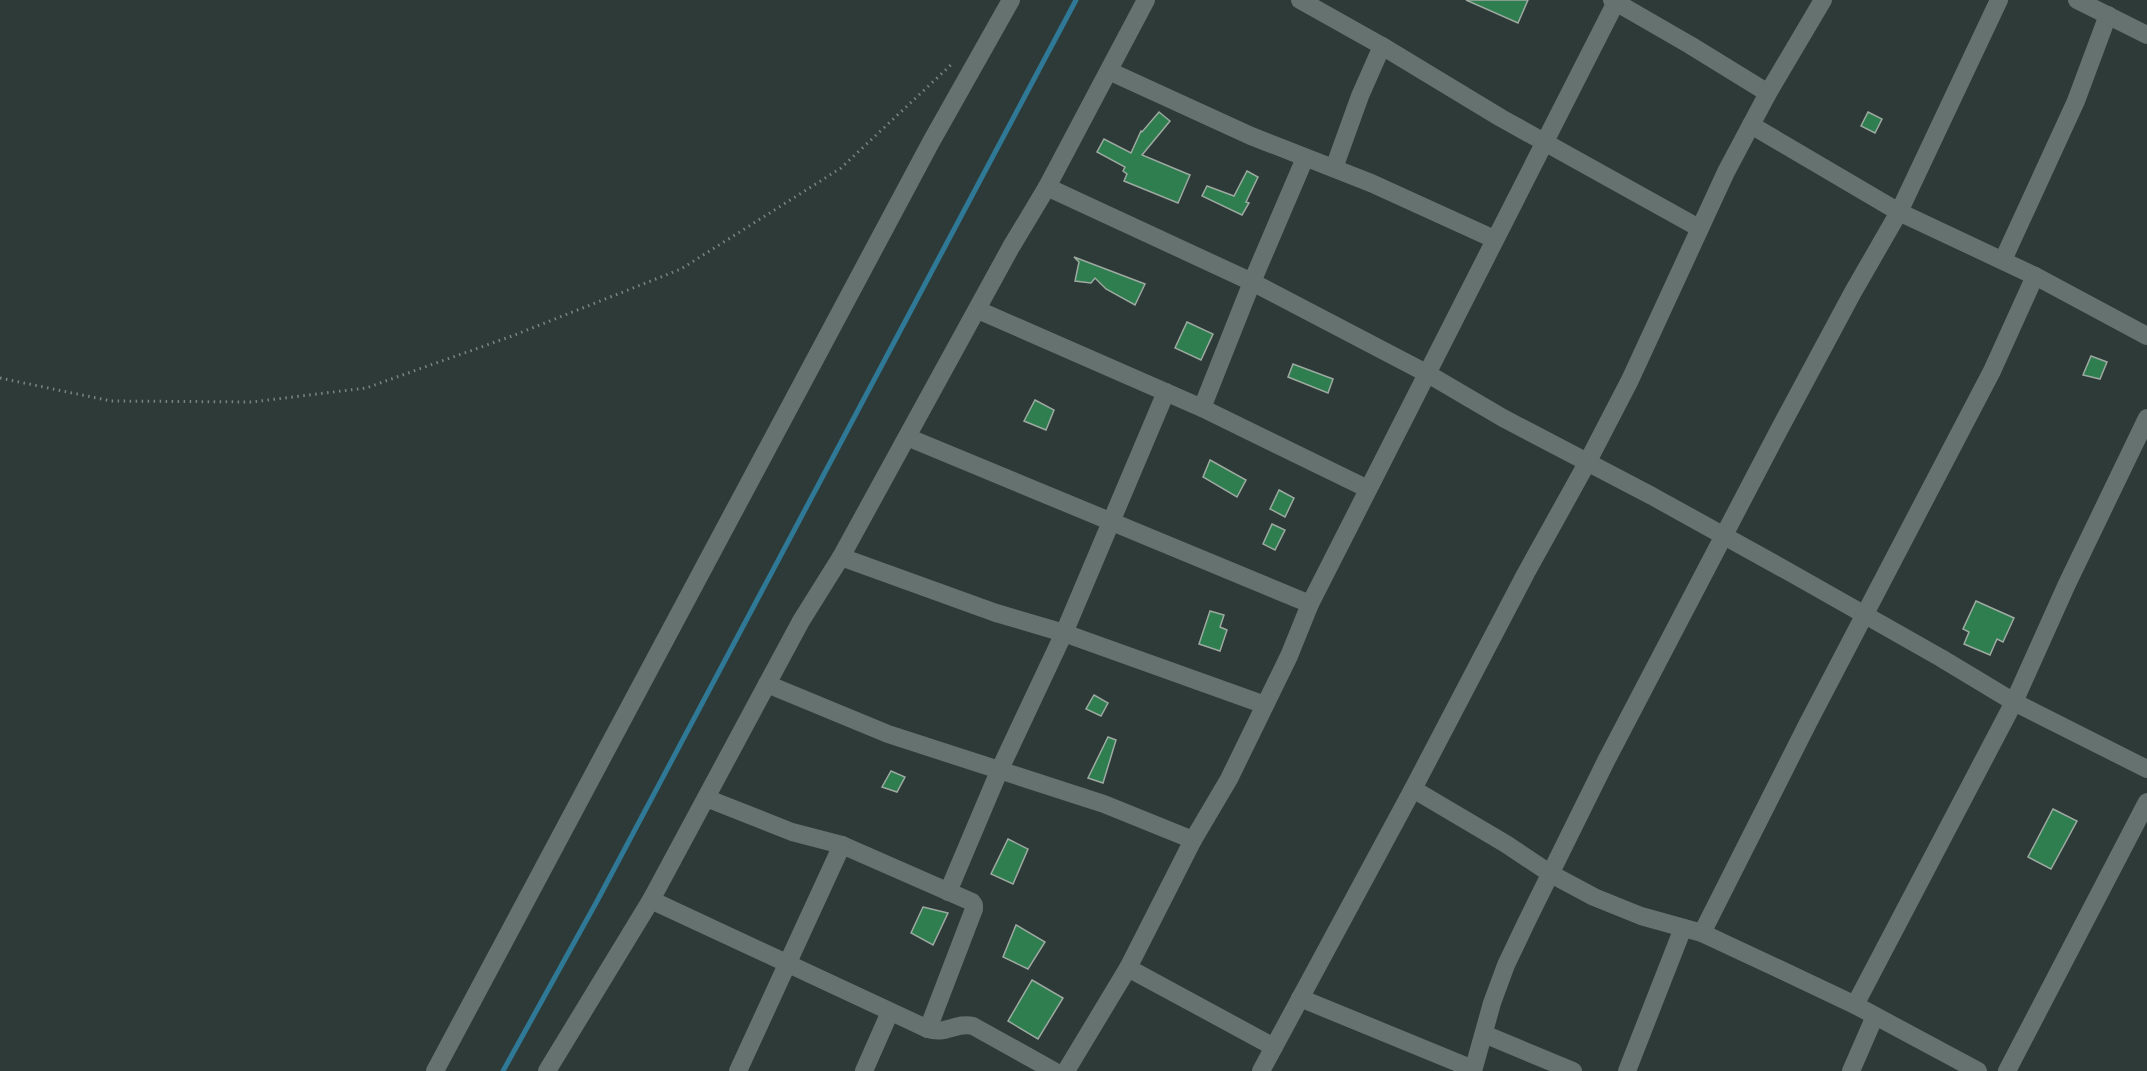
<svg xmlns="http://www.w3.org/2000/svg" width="2147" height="1071" viewBox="0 0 2147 1071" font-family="'Sofia Sans Condensed',sans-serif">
  <rect width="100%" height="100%" fill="#2e3a37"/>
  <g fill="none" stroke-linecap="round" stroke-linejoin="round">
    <path stroke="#2f7996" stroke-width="5" d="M503,1071l93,-168 480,-903"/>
  </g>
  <g fill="#2e7e50" stroke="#9da9a1" stroke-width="1.5">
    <path d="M1466,0h62l-10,23z"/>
    <path d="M1159,112l11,9 -28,34 48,20 -12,28 -54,-22 3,-7 -4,-3 2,-4 -28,-15 7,-13 27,14 10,-22 1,1z"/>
    <path d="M1868,112l14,7 -7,14 -14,-7z"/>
    <path d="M1247,171l11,6 -12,25 3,1 -7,12 -40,-19 5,-10 27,10z"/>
    <path d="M1074,257l71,27 -10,21 -29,-16 -11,-11 -4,5 -16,-2 4,-19z"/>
    <path d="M1187,322l26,12 -12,26 -26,-12z"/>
    <path d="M2091,356l16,6 -7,17 -17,-4z"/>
    <path d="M1293,364l40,15 -5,14 -40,-16z"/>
    <path d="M1035,400l19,10 -8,20 -22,-9z"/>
    <path d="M1210,460l36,20 -9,17 -34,-20z"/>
    <path d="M1279,490l15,8 -9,19 -15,-8z"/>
    <path d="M1272,524l13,6 -10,20 -12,-6z"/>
    <path d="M1976,601l38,17 -11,24 -6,-3 -7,16 -26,-11 5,-12 -6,-3z"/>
    <path d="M1210,611l14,4 -4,12 7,3 -7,21 -21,-7z"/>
    <path d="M1094,695l14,8 -7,13 -15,-7z"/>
    <path d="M1108,737l8,3 -13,43 -15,-5z"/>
    <path d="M891,771l14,6 -8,15 -15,-5z"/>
    <path d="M2053,809l24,12 -26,48 -23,-12z"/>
    <path d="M1008,839l20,10 -15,35 -22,-10z"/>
    <path d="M923,907l25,6 -15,32 -22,-12z"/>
    <path d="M1016,925l29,17 -17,27 -25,-12z"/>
    <path d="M1032,980l31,18 -25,41 -30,-18z"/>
  </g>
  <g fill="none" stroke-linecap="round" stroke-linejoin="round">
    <path stroke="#7a8482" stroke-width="3" stroke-dasharray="1.5 4.5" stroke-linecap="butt" d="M0,378l111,23 141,1 114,-14 146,-52 169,-67 160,-101 112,-105"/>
    <g stroke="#65726f" stroke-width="18">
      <path d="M1300,0l82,46 119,72 198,110"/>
      <path d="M1612,0l78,45 78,48"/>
      <path d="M2077,0l70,35"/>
      <path d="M1109,71l142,65 120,47 123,56"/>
      <path d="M1751,125l148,87 136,64 112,60"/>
      <path d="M1334,168l26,-72 22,-50"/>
      <path d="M1047,187l205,95 176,92 75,44 149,78 139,77 150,85 73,44 133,67"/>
      <path d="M2003,260l73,-159 32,-86"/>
      <path d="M978,310l224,98 166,81"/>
      <path d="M1202,408l50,-126 53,-124"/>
      <path d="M907,437l403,167"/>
      <path d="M841,557l155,56 68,20 201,72"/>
      <path d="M767,684l121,50 216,70 89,36"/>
      <path d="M1413,789l93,55 45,30 43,23 47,19 61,17 75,35 78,37 123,66"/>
      <path d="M706,798l86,34 50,13 130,57 2,3v4l-46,120"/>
      <path d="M948,892l52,-123 64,-136 102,-241"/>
      <path d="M651,900l277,129c18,6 28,-7 45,-3l81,45"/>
      <path d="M1702,933l106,-210 184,-352 43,-95"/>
      <path d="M1128,968l146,79"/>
      <path d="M1300,998l173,71"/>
      <path d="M1855,1005l159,-303 53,-118 80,-166"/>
      <path d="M1484,1034l89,37"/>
      <path d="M435,1071l496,-929 80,-142"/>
      <path d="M547,1071l104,-171 150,-279 40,-64 170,-310 36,-60 99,-187"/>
      <path d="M738,1071l104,-226"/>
      <path d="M864,1071l26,-59"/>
      <path d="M1066,1071l62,-103 65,-128 36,-61 60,-123 21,-52 307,-604"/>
      <path d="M1261,1071l152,-282 113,-216 61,-110 43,-83 96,-208 42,-79 55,-93"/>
      <path d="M1473,1071l19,-68 14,-38 20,-42 80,-162 173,-331 74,-138 46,-80 100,-212"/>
      <path d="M1627,1071l56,-143"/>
      <path d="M1851,1071l24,-55"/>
      <path d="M2007,1071l140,-269"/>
    </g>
  </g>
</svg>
